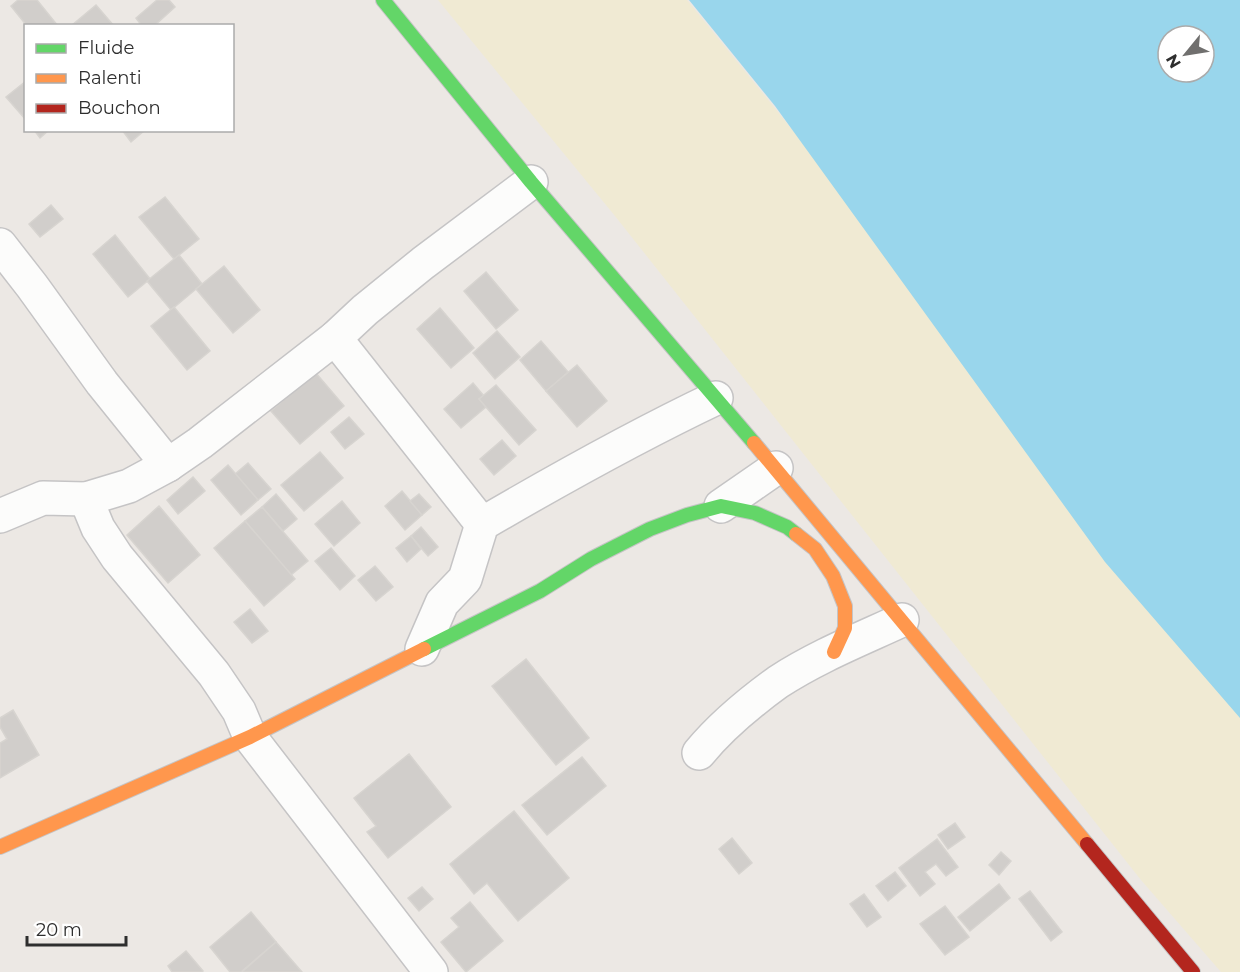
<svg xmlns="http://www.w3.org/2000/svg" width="1240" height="972" viewBox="0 0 1240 972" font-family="Montserrat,sans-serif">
  <rect width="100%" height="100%" fill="#ece8e4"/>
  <path fill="#f0ead3" d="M438,0h249l91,112 462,584v276h-19l-80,-92 -526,-664z"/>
  <path fill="#99d6ec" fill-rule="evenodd" d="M689,0h551v718l-135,-156 -330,-456zM1168,36h36v36h-36z"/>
  <g fill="#d1cecb" stroke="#d7d4d0" stroke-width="1.5">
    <path d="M18,0h19l21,26h-31l-16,-20z"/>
    <path d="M157,0h12l6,7 -21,19h-12l-6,-8z"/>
    <path d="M96,5l18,21h-43z"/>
    <path d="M26,81v39l-20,-23z"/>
    <path d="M34,130h15l-9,8z"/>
    <path d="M122,130h23l-14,12z"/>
    <path d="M165,197l34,42 -25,20 -35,-42z"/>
    <path d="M51,205l12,14 -23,18 -11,-13z"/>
    <path d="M115,235l35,44 -22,18 -35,-43z"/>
    <path d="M179,255l23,29 -31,26 -24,-29z"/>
    <path d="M224,266l36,44 -27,23 -37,-44z"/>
    <path d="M486,272l32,38 -22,19 -32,-38z"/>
    <path d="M174,307l36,44 -23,19 -36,-44z"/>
    <path d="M440,308l34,40 -23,20 -34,-39z"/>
    <path d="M497,331l23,26 -25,22 -22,-26z"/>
    <path d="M541,341l27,31 -22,19 -26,-31z"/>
    <path d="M577,365l30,36 -30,26 -31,-36z"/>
    <path d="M315,372l29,34 -44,38 -29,-33z"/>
    <path d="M473,383l11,13 -5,3 7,8 -25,21 -17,-19z"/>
    <path d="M496,385l40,45 -17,15 -40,-46z"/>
    <path d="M349,417l15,17 -19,15 -14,-17z"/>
    <path d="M502,440l14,16 -22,19 -14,-16z"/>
    <path d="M320,452l23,26 -39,33 -23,-26z"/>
    <path d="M248,463l23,26 -13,11 -23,-26z"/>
    <path d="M228,465l30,35 -17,15 -30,-35z"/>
    <path d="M193,477l12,14 -27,23 -11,-14z"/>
    <path d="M402,491l20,24 -17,15 -20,-24z"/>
    <path d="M276,494l21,25 -14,12 -21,-24z"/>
    <path d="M419,494l12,13 -9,8 -12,-14z"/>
    <path d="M342,501l18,22 -26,23 -19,-22z"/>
    <path d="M159,506l41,49 -32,28 -41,-48z"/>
    <path d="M262,507l46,54 -17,14 -46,-54z"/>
    <path d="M245,521l50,58 -31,27 -50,-58z"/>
    <path d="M421,527l17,20 -10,9 -17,-20z"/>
    <path d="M411,536l10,13 -14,13 -11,-14z"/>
    <path d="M331,548l24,28 -15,14 -25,-29z"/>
    <path d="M375,566l18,21 -17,14 -18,-21z"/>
    <path d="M250,609l18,22 -16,12 -18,-21z"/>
    <path d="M526,659l63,79 -33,27 -64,-79z"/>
    <path d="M13,710l26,45 -39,23v-35l7,-4 -7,-12v-9z"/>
    <path d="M409,754l42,53 -63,51 -21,-26 9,-6 -22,-28z"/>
    <path d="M582,757l24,29 -59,49 -25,-30z"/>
    <path d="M514,811l55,67 -51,43 -31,-38 -13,11 -24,-30z"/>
    <path d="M955,823l10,14 -17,12 -10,-14z"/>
    <path d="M732,838l20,25 -13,11 -20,-25z"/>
    <path d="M937,839l21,28 -12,9 -10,-12 -11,8 10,12 -15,12 -21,-28z"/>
    <path d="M1001,852l10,9 -12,14 -10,-10z"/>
    <path d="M895,872l11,14 -18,15 -12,-15z"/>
    <path d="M999,884l11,14 -40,33 -12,-14z"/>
    <path d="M422,887l11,12 -14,12 -11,-13z"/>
    <path d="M1030,891l32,41 -11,9 -32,-42z"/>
    <path d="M864,894l17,23 -14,10 -17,-23z"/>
    <path d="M470,902l33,39 -37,31 -25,-30 18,-15 -8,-9z"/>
    <path d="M945,906l24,31 -24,18 -25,-31z"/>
    <path d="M251,912l25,30 -35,30h-11l-20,-25z"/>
    <path d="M276,942l26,30h-58l-1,-1z"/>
    <path d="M186,951l17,20 -1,1h-30l-4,-6z"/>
  </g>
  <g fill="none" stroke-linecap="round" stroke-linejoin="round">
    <g stroke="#c5c4c5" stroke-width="36">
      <g id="street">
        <path d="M0,245l32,41 70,97 66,82"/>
        <path d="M335,338l147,186"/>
        <path d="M86,499l12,29 19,29 97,117 25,37 11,26 181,235"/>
        <path d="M721,506l55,-38"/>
        <path d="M0,516l43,-18 43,1 43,-13 39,-21 32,-22 135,-105 30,-28 58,-47 108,-81"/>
        <path d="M422,649l20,-46 23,-24 17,-55c77,-45 154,-88 234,-126"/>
        <path d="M699,753c23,-28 50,-50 79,-71 38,-25 83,-43 124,-62"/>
      </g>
    </g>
    <g stroke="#c5c4c5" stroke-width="16">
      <g id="fast">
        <path d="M383,0l148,182 223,261"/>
        <path d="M424,649l116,-58 51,-32 59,-30 37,-14 34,-9 34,7 32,14 9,7"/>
      </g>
    </g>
    <g stroke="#c5c4c5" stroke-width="16">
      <g id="slow">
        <path d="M754,443l333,401"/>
        <path d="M796,534l19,15 18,27 12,30v22l-11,24"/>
        <path d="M0,847l250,-110 174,-88"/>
      </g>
    </g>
    <g stroke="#c5c4c5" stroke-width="16">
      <path id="jam" d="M1087,844l106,128"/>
    </g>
    <use href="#street" stroke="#fcfcfb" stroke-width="33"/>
    <use href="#fast" stroke="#63d668" stroke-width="14"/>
    <use href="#slow" stroke="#ff974d" stroke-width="14"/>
    <use href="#jam" stroke="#b3261e" stroke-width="14"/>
  </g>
  <rect x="24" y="24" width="210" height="108" fill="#ffffff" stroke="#ababab" stroke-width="1.5"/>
  <rect x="36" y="44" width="30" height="9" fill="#63d668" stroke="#ababab" stroke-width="1.5"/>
  <text x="78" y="54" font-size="18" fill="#2e2e2e">Fluide</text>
  <rect x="36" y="74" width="30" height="9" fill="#ff974d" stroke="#ababab" stroke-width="1.5"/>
  <text x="78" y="84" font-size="18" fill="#2e2e2e">Ralenti</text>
  <rect x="36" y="104" width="30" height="9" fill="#b3261e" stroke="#ababab" stroke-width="1.5"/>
  <text x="78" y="114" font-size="18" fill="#2e2e2e">Bouchon</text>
  <g transform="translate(1186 54) rotate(240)"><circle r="28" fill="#ffffff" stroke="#ababab" stroke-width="1.5"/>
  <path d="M0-4.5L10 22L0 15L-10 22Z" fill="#706f6e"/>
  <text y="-9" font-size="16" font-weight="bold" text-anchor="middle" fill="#2e2e2e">N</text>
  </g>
  <path d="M27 936v9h99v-9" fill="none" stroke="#2e2e2e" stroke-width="3"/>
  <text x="36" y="936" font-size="18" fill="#2e2e2e" stroke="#ffffff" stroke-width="4.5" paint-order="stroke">20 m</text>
</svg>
